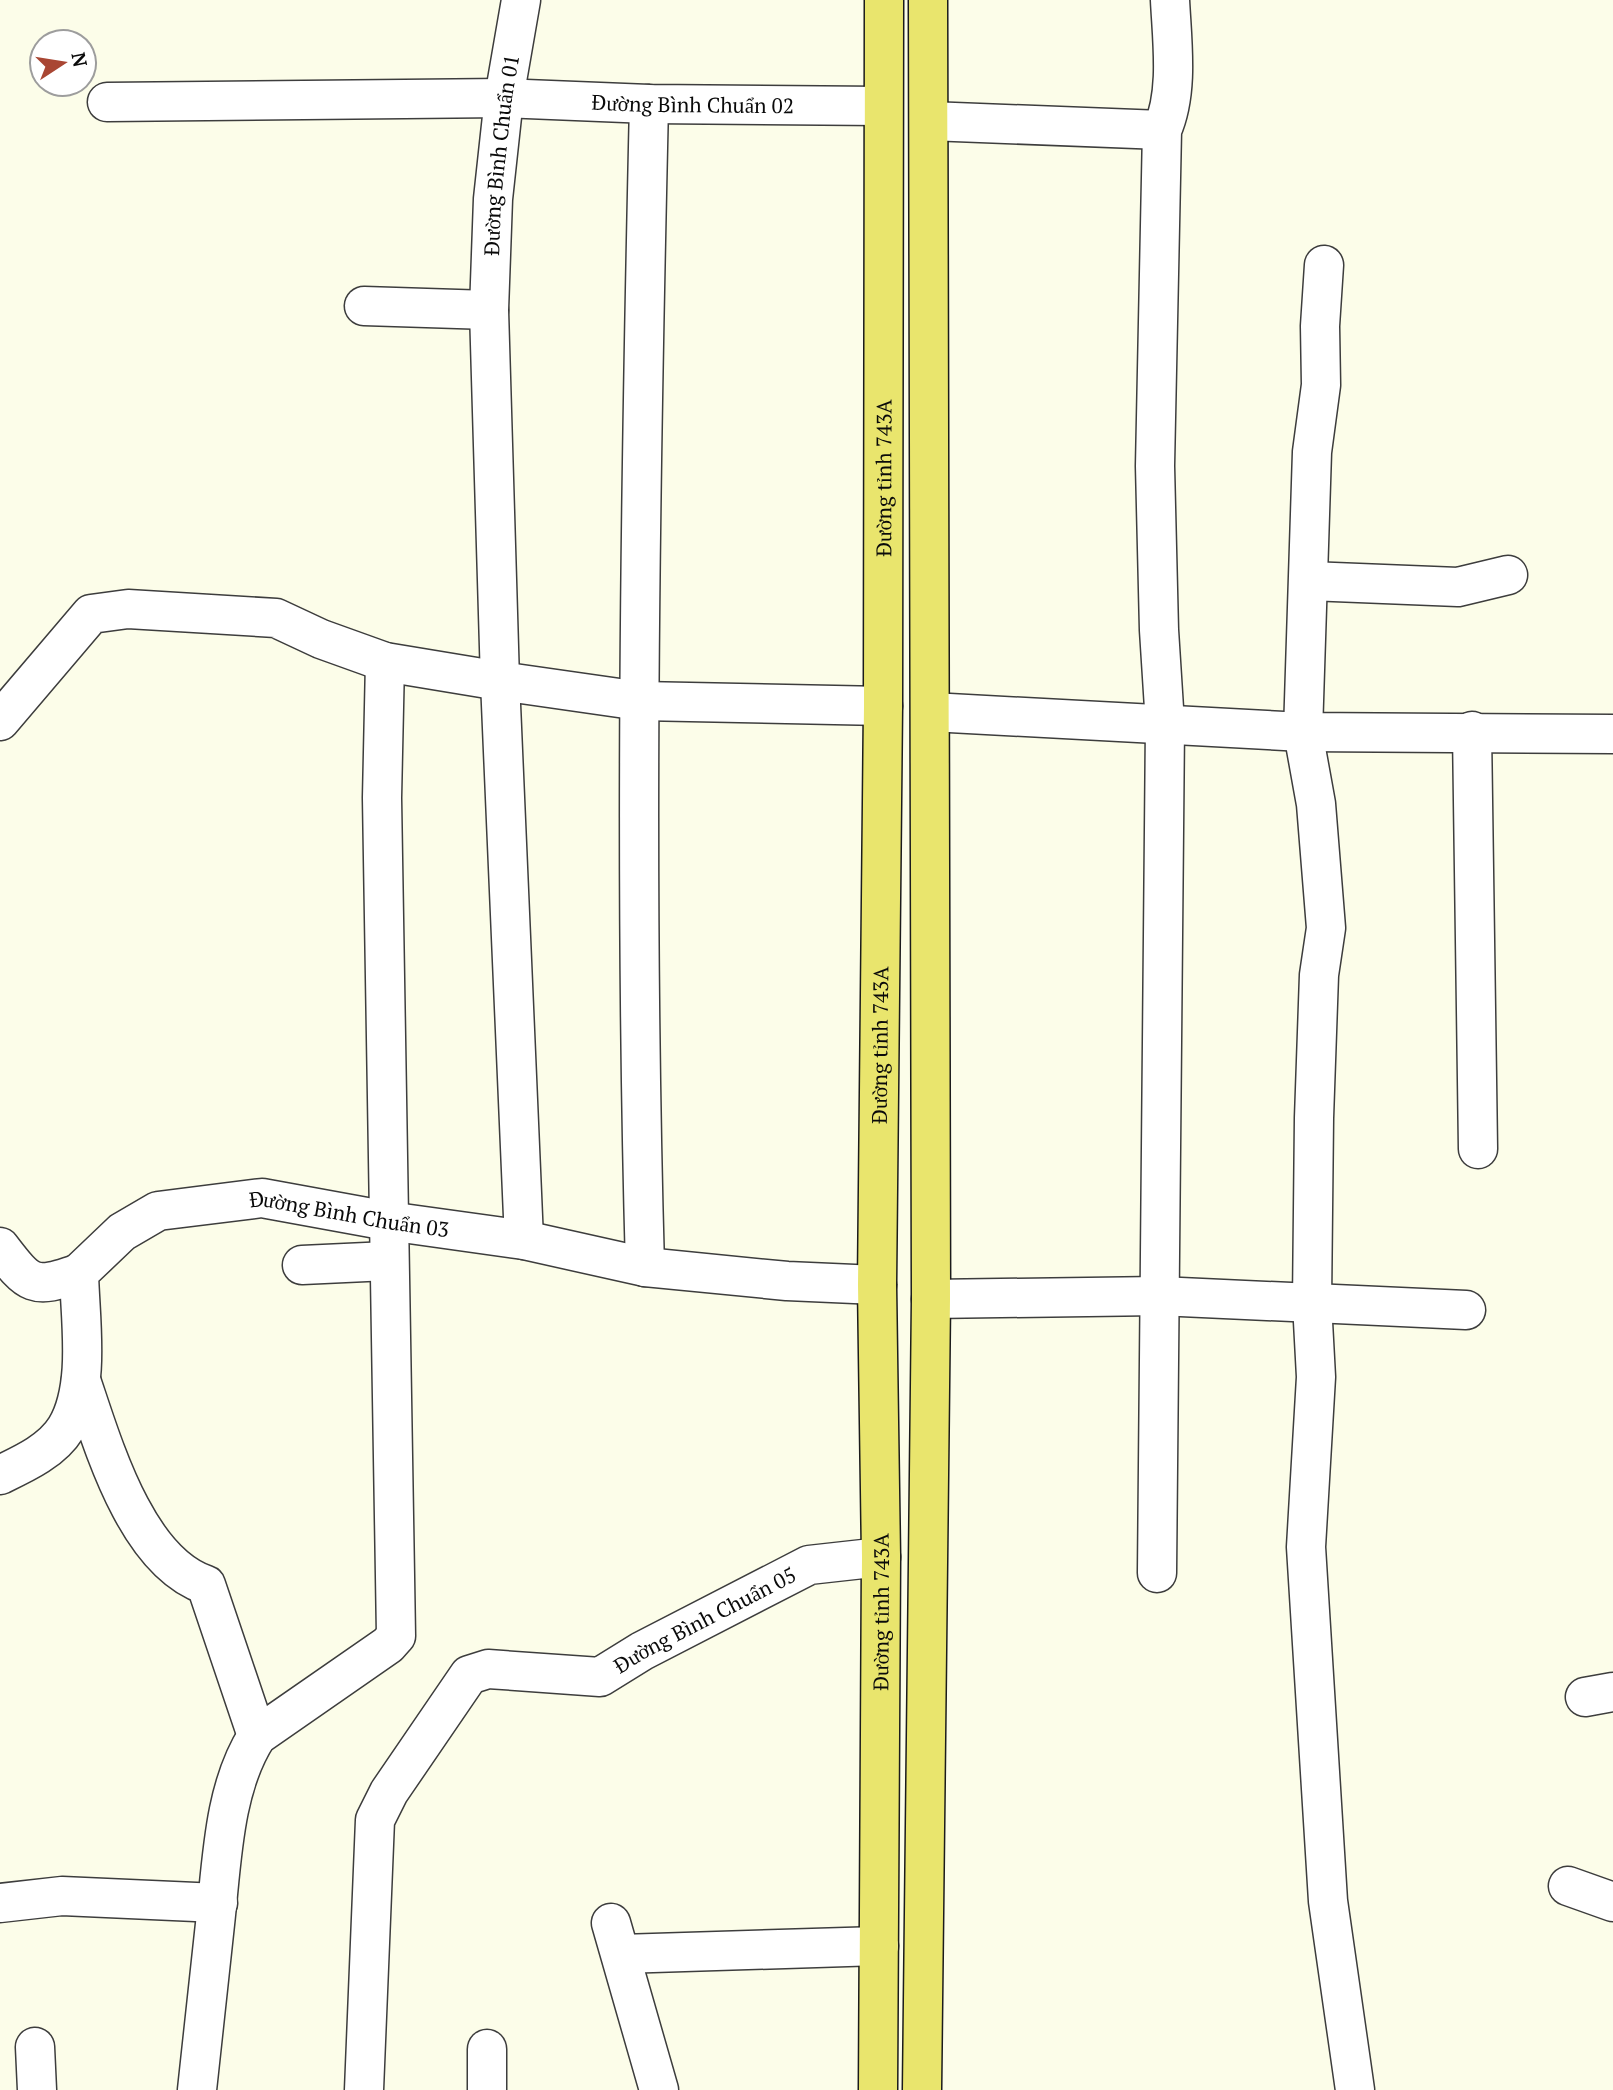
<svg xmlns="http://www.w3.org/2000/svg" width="1613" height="2090" viewBox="0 0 1613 2090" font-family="'PT Serif',serif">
  <rect width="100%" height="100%" fill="#fcfde9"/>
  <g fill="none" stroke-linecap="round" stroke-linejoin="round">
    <g stroke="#3d3d3d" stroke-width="41">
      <g id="minor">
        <path id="s1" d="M107,102l397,-4 145,6 233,2"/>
        <path d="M929,121l233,9"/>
        <path d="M1324,265l-4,61 1,59 -9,67 -9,280 13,72 10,124 -7,47 -5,143 -2,185 4,74 -10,170 22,354 27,189"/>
        <path d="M364,306l125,4"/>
        <path d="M1309,581l149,6 50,-12"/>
        <path d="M931,712l372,20 310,2"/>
        <path id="s2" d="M0,721l91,-107 37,-5 148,9 45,21 64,23 115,19 -11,-371 4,-111 11,-101 17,-98"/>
        <path d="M1472,731l6,418"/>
        <path d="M524,1240l-24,-559 140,20 243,5"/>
        <path d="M0,1247c29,38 33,43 79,26"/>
        <path d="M302,1265l86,-4"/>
        <path d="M645,1267c-11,-388 -5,-775 4,-1163"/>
        <path d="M931,1299l228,-3 307,14"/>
        <path d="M81,1380c22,65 55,181 125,205l51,151"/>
        <path id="s3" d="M0,1475c23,-11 52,-24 66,-47 25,-42 14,-108 13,-155l43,-41 36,-21 104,-13 126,23 136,19 121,27 142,14 90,4"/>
        <path d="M1157,1573l8,-849 -6,-94 -4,-164 7,-336c17,-38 10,-89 8,-130"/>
        <path d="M1585,1697l28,-5"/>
        <path d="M1568,1886l45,16"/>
        <path d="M0,1903l62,-7 156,7"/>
        <path d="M611,1923l48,167"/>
        <path d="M621,1954l258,-8"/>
        <path d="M35,2047l2,43"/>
        <path d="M487,2049v41"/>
        <path d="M197,2090c6,-55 12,-111 18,-166 7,-62 8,-135 42,-188l131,-91 8,-9 -14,-838 3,-136"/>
        <path id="s4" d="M364,2090l11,-270 14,-28 80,-117 19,-6 112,8 42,-26 167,-86 72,-8"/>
      </g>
    </g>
    <g stroke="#1b1b1b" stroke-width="41">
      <g id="major">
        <path id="s5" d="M878,2090l3,-533 -4,-272 6,-579 1,-706"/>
        <path d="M922,2090l9,-791 -3,-1299"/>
      </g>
    </g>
    <use href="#minor" stroke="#fff" stroke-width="38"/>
    <use href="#major" stroke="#e9e56d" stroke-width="38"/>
  </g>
  <g text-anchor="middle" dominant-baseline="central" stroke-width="7" stroke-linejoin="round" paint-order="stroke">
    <g font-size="21" fill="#0a0a0a" stroke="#fff">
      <text stroke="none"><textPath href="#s1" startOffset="586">Đường Bình Chuẩn 02</textPath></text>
      <text stroke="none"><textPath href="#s2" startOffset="1087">Đường Bình Chuẩn 01</textPath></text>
      <text stroke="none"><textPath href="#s5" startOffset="1612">Đường tỉnh 743A</textPath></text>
      <text stroke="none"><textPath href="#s5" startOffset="1045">Đường tỉnh 743A</textPath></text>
      <text stroke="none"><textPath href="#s3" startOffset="534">Đường Bình Chuẩn 03</textPath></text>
      <text stroke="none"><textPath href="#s5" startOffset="478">Đường tỉnh 743A</textPath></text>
      <text stroke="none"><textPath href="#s4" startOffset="695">Đường Bình Chuẩn 05</textPath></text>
    </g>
  </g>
  <g transform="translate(63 63) rotate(78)"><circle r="33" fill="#ffffff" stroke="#9d9d9d" stroke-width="2"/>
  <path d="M0-5L12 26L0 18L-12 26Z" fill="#a94633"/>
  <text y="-10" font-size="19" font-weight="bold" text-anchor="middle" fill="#0a0a0a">N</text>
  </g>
</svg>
